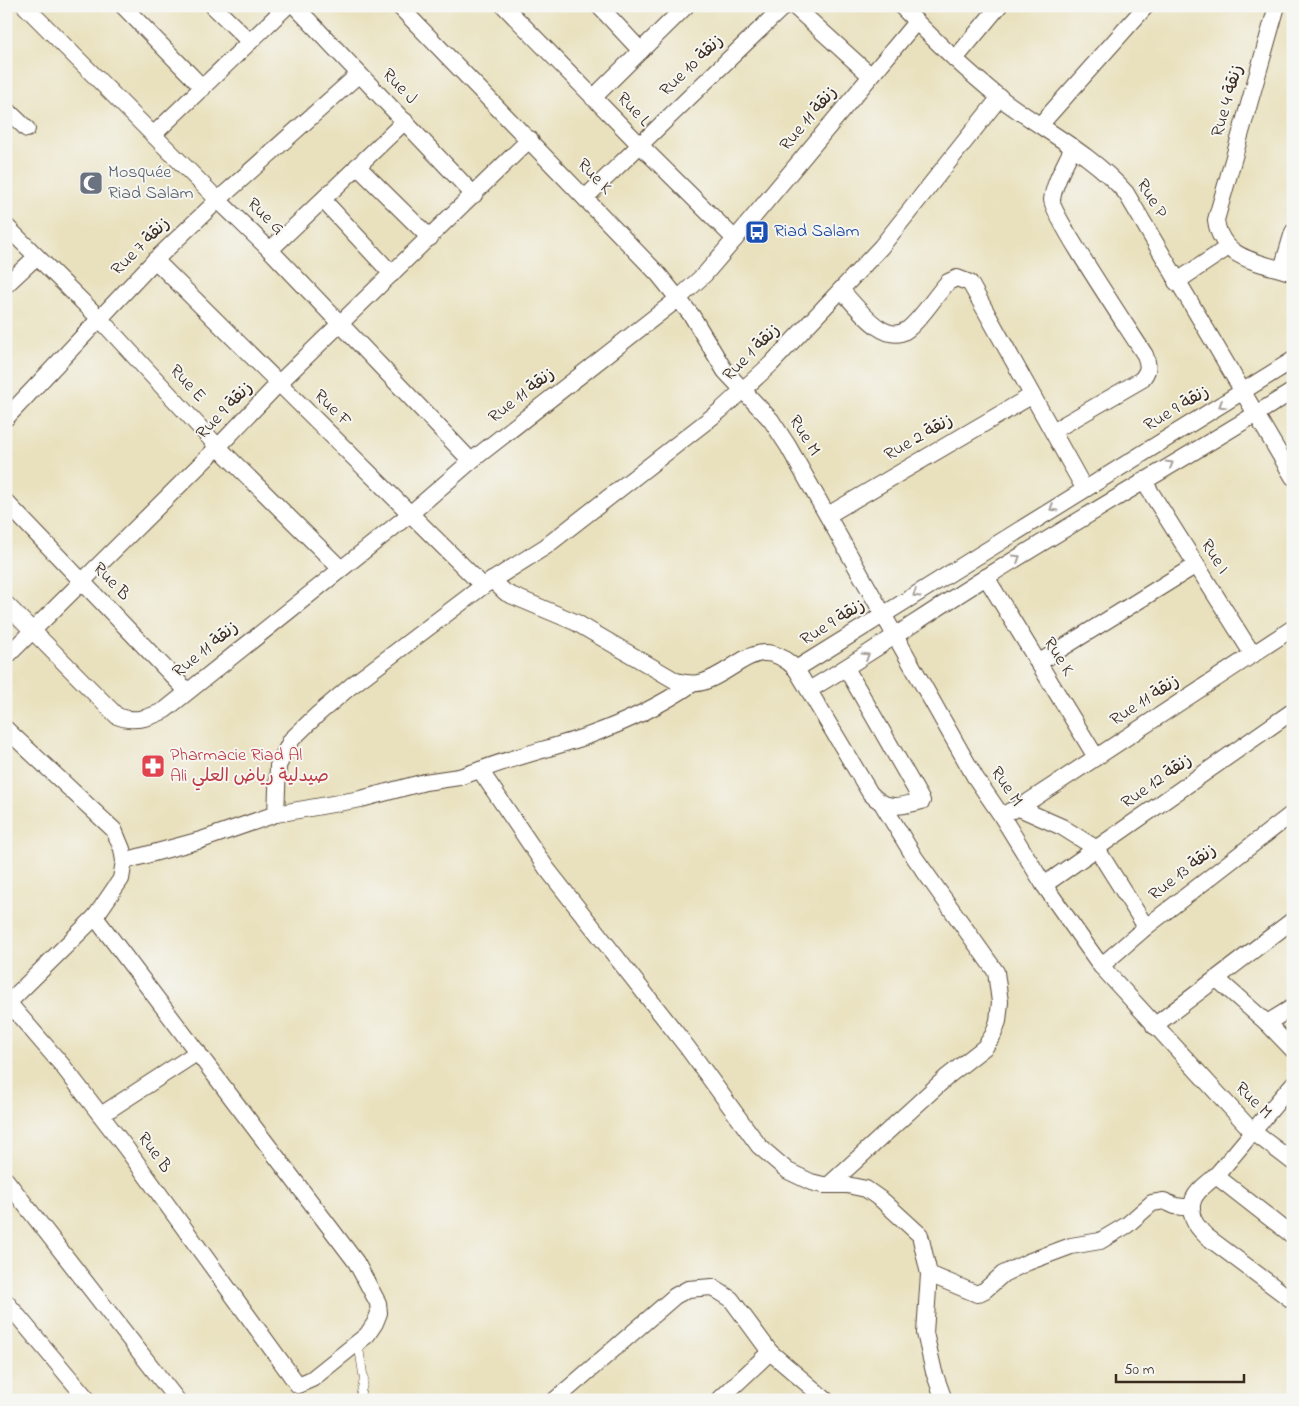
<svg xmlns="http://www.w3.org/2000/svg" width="1299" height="1406" viewBox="0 0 1299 1406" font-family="'Indie Flower','Playpen Sans Arabic',sans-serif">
  <rect width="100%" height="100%" fill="#f6f6f2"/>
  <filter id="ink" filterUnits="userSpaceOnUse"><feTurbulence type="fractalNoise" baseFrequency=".02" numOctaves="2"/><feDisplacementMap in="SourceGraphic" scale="10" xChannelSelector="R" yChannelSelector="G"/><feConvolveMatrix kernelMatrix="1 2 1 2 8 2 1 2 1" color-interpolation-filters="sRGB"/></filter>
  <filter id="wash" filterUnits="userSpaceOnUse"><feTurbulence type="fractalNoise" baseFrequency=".0096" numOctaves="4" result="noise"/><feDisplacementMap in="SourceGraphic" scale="20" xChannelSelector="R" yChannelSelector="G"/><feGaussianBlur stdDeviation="1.12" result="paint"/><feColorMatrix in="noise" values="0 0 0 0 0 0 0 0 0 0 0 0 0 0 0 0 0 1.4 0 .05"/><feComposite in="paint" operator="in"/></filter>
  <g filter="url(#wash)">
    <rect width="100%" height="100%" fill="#e9e1be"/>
  </g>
  <g filter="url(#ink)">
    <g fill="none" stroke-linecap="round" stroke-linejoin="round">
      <g stroke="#554536" stroke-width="9">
        <path id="service" d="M358,1342l6,38 -5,20"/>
      </g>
      <g stroke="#554536" stroke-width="18">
        <g id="minor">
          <path d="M25,6l193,194 52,50 201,211"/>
          <path d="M123,6l80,82"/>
          <path d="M213,6l37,36"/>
          <path d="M295,6l179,189"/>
          <path d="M399,6l260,269 33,41 33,55 46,49 17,26 187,331 26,38 43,70 57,81 151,165 41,31"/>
          <path d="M504,6l136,139 95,94"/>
          <path d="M599,6l42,45"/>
          <path d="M794,6l77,70"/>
          <path d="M901,6c31,32 63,63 98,91 43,33 91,55 127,96l167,284"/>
          <path d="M1277,6l-61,214c5,40 44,42 77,53"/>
          <path d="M955,59l44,-53"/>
          <path d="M593,98l93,-92"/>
          <path d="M6,109l21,20"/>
          <path d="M1040,125l106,-119"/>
          <path d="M153,135l134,-129"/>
          <path d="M357,166l73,72"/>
          <path d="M586,197l198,-191"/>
          <path d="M323,200l69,74"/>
          <path d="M6,226l94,93 118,128 122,121"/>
          <path d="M270,250l135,-129"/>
          <path d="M155,260l328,326"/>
          <path d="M1282,269l11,-37"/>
          <path d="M1176,282l51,-34"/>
          <path d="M6,285l30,-28"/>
          <path d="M841,290c14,14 44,58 67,39 14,-11 27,-33 40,-47l9,-4 13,5 114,205"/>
          <path d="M6,418l149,-158 63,-60 141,-126"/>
          <path d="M1053,431l88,-51c8,-9 8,-14 4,-25 -13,-21 -94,-141 -93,-155 2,-18 14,-37 21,-53"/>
          <path d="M1143,480l110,175"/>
          <path d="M6,502l181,189"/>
          <path d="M828,515l203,-119"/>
          <path d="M986,577l110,180"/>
          <path d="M492,580l14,13 69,29 101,59c8,2 18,4 27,1 35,-11 56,-51 93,-13l74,124c17,19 30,13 52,8l-76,-133"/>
          <path d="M6,604l111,112c17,7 32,2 48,-6l245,-196 61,-53 208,-163 26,-24 30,-35 181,-217"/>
          <path d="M6,657l212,-210 60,-63 252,-245"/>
          <path d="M1038,663l158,-98"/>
          <path d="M796,669l497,-309"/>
          <path d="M809,690c61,-36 119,-77 179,-114 101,-63 204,-122 305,-185"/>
          <path d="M6,729l108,101 8,19 2,12 -3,18 -26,38 -89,88"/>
          <path d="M480,770c36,-14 73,-22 110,-35 36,-13 71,-30 102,-51"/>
          <path d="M1019,808l274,-180"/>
          <path d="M1010,811l9,-3 43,19 35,22 49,78"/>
          <path d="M276,814l2,-48 13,-26 27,-26 33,-28 132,-100 62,-39 176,-137 50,-46 110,-117 119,-150"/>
          <path d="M124,861l77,-21 75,-26 85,-15 64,-17 34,-5 21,-7 67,99 140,178 72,99 29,25 23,11 12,3h24l19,4 17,12 37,34 9,39 48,20 8,-4 18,-16 25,-12 43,-16 29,-5 27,-16 25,-22 12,-2 11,5 17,2"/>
          <path d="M1044,885l249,-174"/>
          <path d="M1101,966l45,-39 147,-114"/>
          <path d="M1217,979l50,44 26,27"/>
          <path d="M6,1000l56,65 64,83 172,237 14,-6 55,-44 8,-12 4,-10 -1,-10 -22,-41 -261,-345"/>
          <path d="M1267,1023l26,-16"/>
          <path d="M1154,1026l139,-106"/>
          <path d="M1293,1084c-26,29 -49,60 -75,89 -8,10 -18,13 -24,25 -7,16 1,27 12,38l87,65"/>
          <path d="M101,1115l97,-63"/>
          <path d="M1216,1176l77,60"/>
          <path d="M6,1180l171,220"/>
          <path d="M829,1185l119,-109 37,-29 8,-12 5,-14 2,-19 -4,-30 -81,-114 -32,-53"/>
          <path d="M929,1274l-4,59 9,39 10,28"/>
          <path d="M6,1302l82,98"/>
          <path d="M555,1400l120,-104 13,-7 24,-2 19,12 39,53 56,48"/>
          <path d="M719,1400l51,-48"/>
        </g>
      </g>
      <use href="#service" stroke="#fff" stroke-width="8"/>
      <use href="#minor" stroke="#fff" stroke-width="16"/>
    </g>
    <defs><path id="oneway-chevron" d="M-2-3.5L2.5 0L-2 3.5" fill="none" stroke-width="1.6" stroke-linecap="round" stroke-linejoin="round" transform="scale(1.25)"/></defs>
    <g stroke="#a79f9a">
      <use href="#oneway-chevron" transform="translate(1222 405) rotate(149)"/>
      <use href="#oneway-chevron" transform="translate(1170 464) rotate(-30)"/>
      <use href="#oneway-chevron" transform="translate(1053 508) rotate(148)"/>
      <use href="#oneway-chevron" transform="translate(1017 558) rotate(-32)"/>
      <use href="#oneway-chevron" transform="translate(916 594) rotate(148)"/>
      <use href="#oneway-chevron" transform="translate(866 656) rotate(-31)"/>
    </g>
  </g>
  <defs>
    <g id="mosque-square" transform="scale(1.25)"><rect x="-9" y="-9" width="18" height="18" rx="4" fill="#6b7280" stroke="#f6f6f2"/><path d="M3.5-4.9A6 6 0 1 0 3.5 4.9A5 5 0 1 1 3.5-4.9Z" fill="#fff"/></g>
    <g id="bus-square" transform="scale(1.25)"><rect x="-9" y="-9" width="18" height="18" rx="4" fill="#1a4fb4" stroke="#f6f6f2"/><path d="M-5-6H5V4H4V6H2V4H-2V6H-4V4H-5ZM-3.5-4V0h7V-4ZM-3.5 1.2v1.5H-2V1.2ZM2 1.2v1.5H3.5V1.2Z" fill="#fff"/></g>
    <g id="pharmacy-square" transform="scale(1.25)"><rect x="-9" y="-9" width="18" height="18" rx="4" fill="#e0444e" stroke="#f6f6f2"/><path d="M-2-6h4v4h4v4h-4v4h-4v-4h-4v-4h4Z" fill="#fff"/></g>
  </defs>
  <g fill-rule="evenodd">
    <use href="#mosque-square" x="91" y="183"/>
    <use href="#bus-square" x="757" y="232"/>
    <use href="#pharmacy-square" x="153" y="766"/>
  </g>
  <g text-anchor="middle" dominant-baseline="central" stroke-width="4" stroke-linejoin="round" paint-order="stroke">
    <g font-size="18" fill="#3b2a1e" stroke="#f6f6f2">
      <text transform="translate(692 66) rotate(-44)">Rue 10 زنقة</text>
      <text transform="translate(399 87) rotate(46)">Rue J</text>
      <text transform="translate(1228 101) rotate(-74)">Rue 4 زنقة</text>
      <text transform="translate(633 110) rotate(46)">Rue L</text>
      <text transform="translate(809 119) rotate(-50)">Rue 11 زنقة</text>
      <text transform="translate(594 177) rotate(46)">Rue K</text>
      <text transform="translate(1151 199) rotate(58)">Rue P</text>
      <text transform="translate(265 217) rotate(44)">Rue G</text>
      <text transform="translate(141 247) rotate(-45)">Rue 7 زنقة</text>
      <text transform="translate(752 353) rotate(-45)">Rue 1 زنقة</text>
      <text transform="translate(187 384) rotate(47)">Rue E</text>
      <text transform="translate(522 396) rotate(-38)">Rue 11 زنقة</text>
      <text transform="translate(332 409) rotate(45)">Rue F</text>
      <text transform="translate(1177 409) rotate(-31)">Rue 9 زنقة</text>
      <text transform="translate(225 411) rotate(-46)">Rue 9 زنقة</text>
      <text transform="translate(804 436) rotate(58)">Rue M</text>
      <text transform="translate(919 438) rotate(-30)">Rue 2 زنقة</text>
      <text transform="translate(1214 557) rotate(58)">Rue I</text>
      <text transform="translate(111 582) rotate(46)">Rue B</text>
      <text transform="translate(833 623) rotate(-32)">Rue 9 زنقة</text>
      <text transform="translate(206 650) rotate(-39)">Rue 11 زنقة</text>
      <text transform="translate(1058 657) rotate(58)">Rue K</text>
      <text transform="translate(1145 701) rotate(-33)">Rue 11 زنقة</text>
      <text transform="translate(1157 782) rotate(-35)">Rue 12 زنقة</text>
      <text transform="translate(1006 787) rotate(56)">Rue M</text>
      <text transform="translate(1183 873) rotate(-38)">Rue 13 زنقة</text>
      <text transform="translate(1253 1101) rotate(45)">Rue M</text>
      <text transform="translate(154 1153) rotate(54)">Rue B</text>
    </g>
    <g font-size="18" fill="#5b616d" stroke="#f6f6f2" text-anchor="start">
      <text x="108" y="173">Mosquée<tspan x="108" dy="21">Riad Salam</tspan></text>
    </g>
    <g font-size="18" fill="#164399" stroke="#f6f6f2" text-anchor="start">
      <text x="774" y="232">Riad Salam</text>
    </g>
    <g font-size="18" fill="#be3a42" stroke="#f6f6f2" text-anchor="start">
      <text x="170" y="756">Pharmacie Riad Al<tspan x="170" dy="21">Ali صيدلية رياض العلي</tspan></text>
    </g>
  </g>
  <rect width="1299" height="1406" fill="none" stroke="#f6f6f2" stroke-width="25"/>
  <path d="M1116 1374v8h128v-8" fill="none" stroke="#3b2a1e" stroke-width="2.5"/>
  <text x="1124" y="1374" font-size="15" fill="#3b2a1e" stroke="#f6f6f2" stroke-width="4" paint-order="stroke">50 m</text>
</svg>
